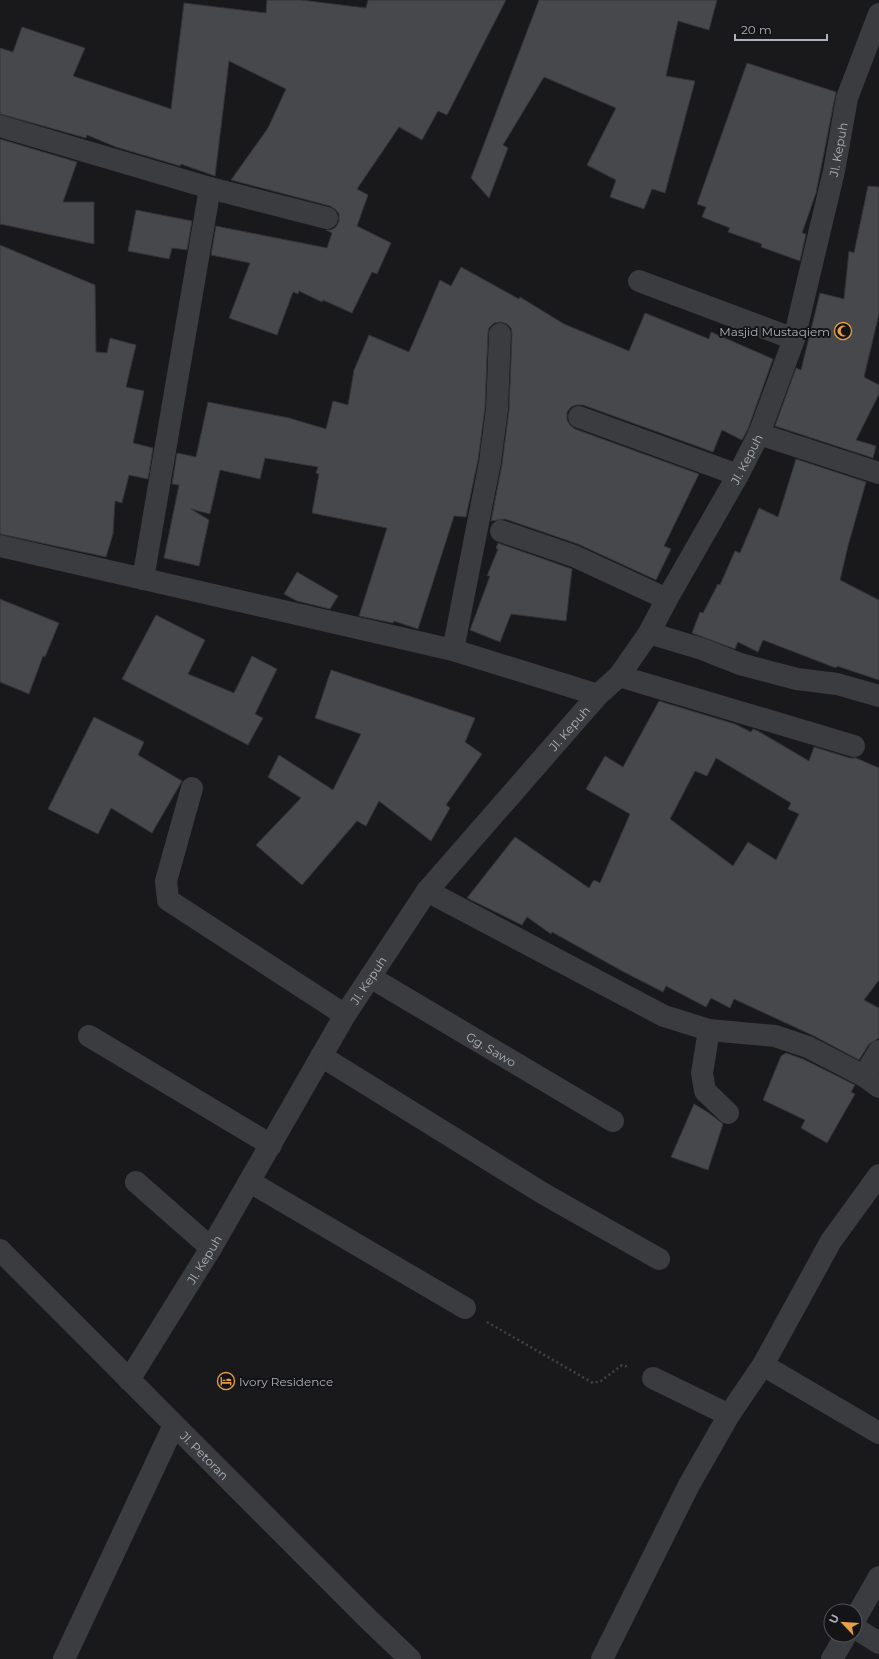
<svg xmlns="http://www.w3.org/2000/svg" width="879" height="1659" viewBox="0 0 879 1659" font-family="Montserrat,sans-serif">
  <rect width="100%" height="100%" fill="#19191b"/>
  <g fill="#46484b" stroke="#333437" fill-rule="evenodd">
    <path d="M267,0h34l65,8 2,-8h138l-59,115 -9,-4 -16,29 -23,-13 -42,62 11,6 -11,31 34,17 -14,31 -5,-2 -20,41 -29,-13 -1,2 -23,-11 -1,3 -5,-2 -16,43 -48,-17 21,-55 -39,-8 5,-29 111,22 5,-15 -6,-3h5l5,-3 3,-6v-7l-4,-5 -5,-3 -99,-26 37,-52 18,-39 -57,-28 -14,115 -34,-12 -1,2 -64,-19 -29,-12 -1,3 -86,-24v-66l13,4 9,-25 63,21 -12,28 98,33 13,-106 82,10z"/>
    <path d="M539,0h178l-8,30 -31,-9 -12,55 29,5 -30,112 -13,-4 -8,20 -34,-12 6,-17 -29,-15 29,-57 -72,-31 -41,68 5,3 -19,50 -18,-20z"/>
    <path d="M747,63l89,29 -20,101 -14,40 4,1 -6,27 -39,-14 1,-3 -34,-12 2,-4 -28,-11 4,-10 -9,-3z"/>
    <path d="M0,139l77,23 -14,40h31v42l-94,-20z"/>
    <path d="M868,186l11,1v127l-15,63 15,8v9l-23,46 20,6 -3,12 -98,-32 21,-58 5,2 19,-77 24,6 5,-48 5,2z"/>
    <path d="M136,210l56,11 -5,29 -15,-2 -3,11 -41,-8z"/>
    <path d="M0,245l95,40 1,67 11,1 3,-15 26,7 -10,42 18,4 -11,52 20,5 -5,31 -19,-4 -7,28 -7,-2 -2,33 -7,23 -106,-23z"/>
    <path d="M461,267l58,32 1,-2 44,27 65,27 16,-38 64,26 2,-7 62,27 -25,70 -6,11 -20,-10 -9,22 -130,-47h-7l-5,2 -4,5v8l3,5 5,4 124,45 -35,72 7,3 -15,31 -78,-36 -73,-25 -14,2 11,-57 7,-54 3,-76 -1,-6 -4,-4 -6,-2 -7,1 -5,5 -1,6 -3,74 -7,52 -12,57 -12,-1 -36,113 -24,-8 -1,2 -34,-7 28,-88 -75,-15 7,-39 -3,-1 2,-6 -53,-9 -5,21 -40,-9 -10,44 -19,-5 18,11 -10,46 -35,-8 15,-73 -7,-1 5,-31 19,4 12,-55 81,16 37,11 7,-28 15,4 6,-35 15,-35 40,17 31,-72 11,6z"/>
    <path d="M796,459l70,23 -18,64 -8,34 39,20v80l-42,-14 -1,2 -73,-28 -5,12 -20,-10 -3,7 -43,-16 8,-21 3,1 15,-29 2,1 15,-34 5,2 19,-45 19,9z"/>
    <path d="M498,543l74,26 -6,52 -55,-7 -11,28 -30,-12 20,-54h-3l11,-27 -2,-1z"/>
    <path d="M297,572l41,24 -8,13 -33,-8 -13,-7z"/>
    <path d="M0,599l59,24 -14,34 -2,-1 -14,38 -29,-12z"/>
    <path d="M156,615l49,25 -17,34 46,19 18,-37 25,13 -22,45 8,4 -15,27 -126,-66z"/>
    <path d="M331,670l144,48 -10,24 17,12 -36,51 4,3 -19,33 -52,-40 -13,25 -9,-5 -55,64 -46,-40 45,-47 -33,-21 11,-22 54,35 28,-56 -46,-16z"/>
    <path d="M659,701l76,23 16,8 2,-3 5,2 51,30 5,-14 36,11h6l23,10v212l-15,20 15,8v30l-10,6 -10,16 -45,-24 -80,-37 -4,9 -19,-10 -5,9 -40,-21 -3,6 -39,-20 -72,-40 -1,2 -24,-17 -5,8 -55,-27 48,-61 74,51 5,-8 6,3 30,-69 -44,-25 19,-33 18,11zM716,758l75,45 -3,6 11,5 -23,46 -28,-18 -15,24 -63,-47 25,-48 12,5z"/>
    <path d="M94,717l50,25 -6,13 44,26 -30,52 -41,-25 -13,26 -50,-25z"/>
    <path d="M786,1053l17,6 52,26 -4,7 4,2 -28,49 -26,-15 4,-8 -42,-20 18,-44z"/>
    <path d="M694,1104l15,9 14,11 -15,46 -37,-13z"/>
  </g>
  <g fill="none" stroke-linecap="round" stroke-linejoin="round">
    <path stroke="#414347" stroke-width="2.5" stroke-dasharray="2 3" stroke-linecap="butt" d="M487,1322l106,61 8,-2 21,-16 7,2"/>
    <g stroke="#3a3c40" stroke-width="22">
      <path d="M0,126l210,62 117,30"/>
      <path d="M639,281l155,58"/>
      <path d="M579,417l159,58"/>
      <path d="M759,434l120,39"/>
      <path d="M501,531l73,25 93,43"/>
      <path d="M0,546l453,104 145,45"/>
      <path d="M143,579l67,-391"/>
      <path d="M649,633l53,16 38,15 57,15 40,5 42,12"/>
      <path d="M453,650l37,-188 7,-53 3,-75"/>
      <path d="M619,676l235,70"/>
      <path d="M192,788l-26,93 2,19 177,115"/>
      <path d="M427,891l237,125 45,14 66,6 33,11 56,29 15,11"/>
      <path id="s1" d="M370,977l243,144"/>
      <path d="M709,1030l-7,43 3,18 23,22"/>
      <path d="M89,1036l182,109"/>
      <path d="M321,1056l223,138 115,65"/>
      <path d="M864,1076l15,-25"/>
      <path d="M136,1182l75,66"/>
      <path d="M250,1182l215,126"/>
      <path id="s2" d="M0,1250l366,367 44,42"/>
      <path d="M763,1365l116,68"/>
      <path d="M653,1378l76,37"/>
      <path id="s3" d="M129,1380l82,-132 134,-233 82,-124 171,-196 21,-19 30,-43 18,-34 71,-124 21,-41 35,-95 40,-168 13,-73 32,-84"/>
      <path d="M855,1619l24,-42"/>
      <path d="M855,1628l24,15"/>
      <path d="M64,1659l110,-234"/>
      <path d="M602,1659l87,-174 40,-70 34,-50 68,-124 48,-66"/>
      <path d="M832,1659l14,-24"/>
    </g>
  </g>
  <defs>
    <g id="mosque-ring" transform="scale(0.9)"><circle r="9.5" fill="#141416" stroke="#e79e46" stroke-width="1.5"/><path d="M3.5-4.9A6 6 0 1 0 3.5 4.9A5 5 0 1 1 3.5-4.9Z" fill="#e79e46"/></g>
    <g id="hotel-ring" transform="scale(0.9)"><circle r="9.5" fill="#141416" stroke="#e79e46" stroke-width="1.5"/><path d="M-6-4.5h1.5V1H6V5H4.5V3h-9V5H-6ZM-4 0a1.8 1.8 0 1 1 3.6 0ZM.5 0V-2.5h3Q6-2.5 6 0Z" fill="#e79e46"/></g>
  </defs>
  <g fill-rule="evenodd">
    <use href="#mosque-ring" x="843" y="331"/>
    <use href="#hotel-ring" x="226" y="1381"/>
  </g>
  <g text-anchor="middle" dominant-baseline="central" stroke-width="4" stroke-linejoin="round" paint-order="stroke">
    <g font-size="12" fill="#adb2ba" stroke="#141416">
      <text stroke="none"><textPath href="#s3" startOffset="1437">Jl. Kepuh</textPath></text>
      <text stroke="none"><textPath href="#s3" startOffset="1113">Jl. Kepuh</textPath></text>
      <text stroke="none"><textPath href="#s3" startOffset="789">Jl. Kepuh</textPath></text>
      <text stroke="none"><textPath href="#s3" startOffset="466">Jl. Kepuh</textPath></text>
      <text stroke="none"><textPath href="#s1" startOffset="141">Gg. Sawo</textPath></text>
      <text stroke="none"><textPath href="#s3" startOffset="142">Jl. Kepuh</textPath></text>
      <text stroke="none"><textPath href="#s2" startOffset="290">Jl. Petoran</textPath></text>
    </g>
    <g font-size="12" fill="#adb2ba" stroke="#141416" text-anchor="end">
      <text x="830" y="331">Masjid Mustaqiem</text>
      <text x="239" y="1381" text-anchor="start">Ivory Residence</text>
    </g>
  </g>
  <g transform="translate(843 1623) rotate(295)"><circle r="19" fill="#141416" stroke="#515358"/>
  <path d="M0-3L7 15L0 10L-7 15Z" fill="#e79e46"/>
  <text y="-6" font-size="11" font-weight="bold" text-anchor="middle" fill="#adb2ba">U</text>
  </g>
  <path d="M735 34v6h92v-6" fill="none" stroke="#adb2ba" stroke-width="2"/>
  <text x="741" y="34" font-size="12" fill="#adb2ba" stroke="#141416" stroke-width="3" paint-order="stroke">20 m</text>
</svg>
